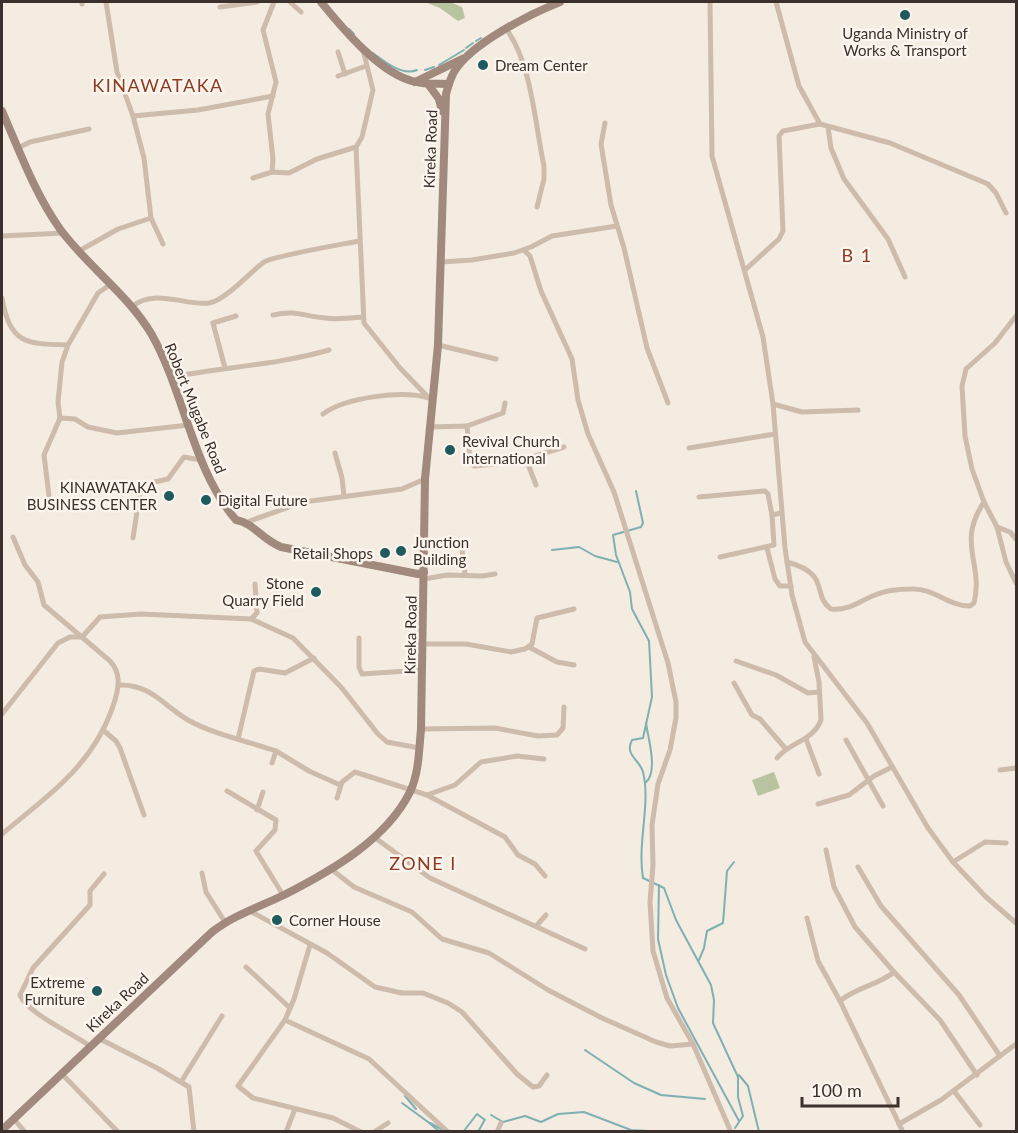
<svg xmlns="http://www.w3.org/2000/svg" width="1018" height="1133" viewBox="0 0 1018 1133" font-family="Lato,sans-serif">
  <rect width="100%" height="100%" fill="#f4ebe1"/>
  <g fill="#b8c4a0">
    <path d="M425,2h25l12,5 3,11 -7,3 -18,-13z"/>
    <path d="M774,772l6,16 -22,8 -6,-16z"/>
  </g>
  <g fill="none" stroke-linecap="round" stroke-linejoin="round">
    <g stroke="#7fb0b2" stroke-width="2">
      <path d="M349,29l5,5"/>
      <path d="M476,41l5,-3"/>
      <path d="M466,48l7,-5"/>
      <path d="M373,53c12,9 29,23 44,17"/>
      <path d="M439,65l25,-15"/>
      <path d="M425,70l9,-3"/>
      <path d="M636,491l7,32 -2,4 -28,8 3,20 14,37 2,17 17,32 3,56 -9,41 -11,2c-8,15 8,20 11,32 8,31 -6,71 0,106l21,10 12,32 35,65 3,15 -1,23 25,54v20l5,19 -8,12"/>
      <path d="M552,550l27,-3 16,9 22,6"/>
      <path d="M645,783c14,-10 3,-45 1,-60"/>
      <path d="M659,885l-1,54 8,36 12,33 61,113"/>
      <path d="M699,960l5,-12 3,-17 16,-8 4,-52 7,-9"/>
      <path d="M585,1050l49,33 27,12 44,4"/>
      <path d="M739,1075l9,11 11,46"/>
      <path d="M405,1096l11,13"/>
      <path d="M402,1103l26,19"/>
      <path d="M491,1115l12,7 22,-6 16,6 17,-8 26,-2 47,18 36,2"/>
      <path d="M428,1122l12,10"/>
      <path d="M430,1123l13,7"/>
      <path d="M463,1132l14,-18 8,6"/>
      <path d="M478,1132l6,-11"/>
      <path d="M669,1132h26"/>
    </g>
    <g stroke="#cdbbac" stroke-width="5">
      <path d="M82,2v2"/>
      <path d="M106,2l11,70 16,44 11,42 7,60 12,26"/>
      <path d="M290,2l11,10"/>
      <path d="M710,2l2,154 51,181 10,67 12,144 7,47 13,47 62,81 61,105 25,34 33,35 30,26"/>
      <path d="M776,2l23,84 21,38"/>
      <path d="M220,7l37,-5"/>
      <path d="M507,30c25,35 28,95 37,136v13l-7,28"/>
      <path d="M338,52l7,22"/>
      <path d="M338,76l28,-10"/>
      <path d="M133,116l65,-6 75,-14"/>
      <path d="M605,123l-4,21 10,61 13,43 23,100 21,55"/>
      <path d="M828,127l3,21 13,31 44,60 17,38"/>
      <path d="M356,147l8,176 36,45 28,29"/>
      <path d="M18,148l12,-6 59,-13"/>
      <path d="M272,172l1,-13 -5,-45 8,-32 -13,-52 11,-28"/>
      <path d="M253,178l19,-6 17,1 28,-14 39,-12 6,-10 11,-47 -10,-40"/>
      <path d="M2,236l61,-3"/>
      <path d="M524,250l6,6 11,35 31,68 6,41 10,34 26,58 54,171 8,39v16l-6,32 -12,34 -6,41 1,40 -3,37 3,49 14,47 26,46 38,88"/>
      <path d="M79,251l39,-22 33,-11"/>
      <path d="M441,262l31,-2 42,-7 17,-6 21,-11 65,-10"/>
      <path d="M745,270l34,-31 4,-8 -4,-95 4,-5 37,-7 70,19 98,41 8,9 10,20"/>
      <path d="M2,298c8,46 24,46 66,47"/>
      <path d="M133,306c22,-18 52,0 76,-3 17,-3 41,-31 55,-41 9,-6 80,-18 95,-21"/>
      <path d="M273,315c24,-5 29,1 52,3 12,2 26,0 38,-1"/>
      <path d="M1016,316l-21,27 -29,26 -4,17 3,50 7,33 12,33 13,25 9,35 10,21"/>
      <path d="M438,345l58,14"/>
      <path d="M225,368l-12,-45 23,-7"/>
      <path d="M171,377c53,-10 106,-12 158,-27"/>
      <path d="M773,404l29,8 56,-2"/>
      <path d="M323,414c23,-17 80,-24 106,-16"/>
      <path d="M60,418l15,1 13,8 29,6 72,-8"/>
      <path d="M467,426l36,-13 2,-10"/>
      <path d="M430,427l37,-1 3,35 4,5 42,-4 48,-15"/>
      <path d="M689,448l86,-14"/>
      <path d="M335,453l7,25 2,18"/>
      <path d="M526,459l10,26"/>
      <path d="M49,496l-5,-41 16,-37 -2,-16 4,-40 6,-17 30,-52 13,-9"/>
      <path d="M699,497l66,-6 3,3 4,21 9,-2"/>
      <path d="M247,522l56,-20 99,-13 23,-10"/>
      <path d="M997,527l13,5 6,7"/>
      <path d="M133,538l8,-53 27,-6 16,-22 17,3"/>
      <path d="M767,548l8,31 5,7h11"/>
      <path d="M720,557l54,-12 -2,-30"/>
      <path d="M787,562c45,12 24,33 44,47 18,2 28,-8 44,-14 11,-5 24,-6 37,-6 22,-1 36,17 58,17l4,-3c10,-40 -18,-59 10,-101"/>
      <path d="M465,575l-3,-25 3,-6"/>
      <path d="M424,579l23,-4 35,1 13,-2"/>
      <path d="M251,619l42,19 48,49 37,47 9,8 32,6"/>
      <path d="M359,638v29l3,7 61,-4"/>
      <path d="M424,644h42l45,8 14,-3 7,-5 5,-26 37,-9"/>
      <path d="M529,647l28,15 17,3"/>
      <path d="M736,661l40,14 32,18 11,-1"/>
      <path d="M734,683l18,32 8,4 25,29"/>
      <path d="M119,685c31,-1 44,20 69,35 27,15 59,21 88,31l-4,12"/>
      <path d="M2,714l56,-71 12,-6h12l18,-20 41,-3 110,5 6,-6 -2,-29"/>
      <path d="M421,729l74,-1 43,8 19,-1 6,-7 1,-21"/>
      <path d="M103,730l13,11 4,7 24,67"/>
      <path d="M238,739l16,-68 5,-2 26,4 29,-15"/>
      <path d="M806,739l13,35"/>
      <path d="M846,740l37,66"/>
      <path d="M276,751l33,20 31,14"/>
      <path d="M777,758c13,-16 36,-17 44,-38l-2,-38 -5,-25"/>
      <path d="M1000,770l16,-2"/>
      <path d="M227,791l49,29 -1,10 -19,21 27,44"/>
      <path d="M427,795l78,42 13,18 17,9 10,12"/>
      <path d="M337,798l5,-16 13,-10 72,23 28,-10 26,-23 36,-6 27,3"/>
      <path d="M818,804l31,-9 25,-19 18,-9"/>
      <path d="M257,810l6,-18"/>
      <path d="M2,834c48,-40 94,-71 113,-134 4,-14 6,-27 -5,-39l-66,-56 -6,-23 -13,-17 -12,-28"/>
      <path d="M374,837l56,41 155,71"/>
      <path d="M826,850l8,37 21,40 39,45 46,48 37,55"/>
      <path d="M953,862l32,-20 21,1"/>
      <path d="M858,867l23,39 78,89 41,61"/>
      <path d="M331,869l23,18 58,25 30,27 47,14 59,37 54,28 54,24 14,4 23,-2"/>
      <path d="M202,873l4,19 19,30"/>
      <path d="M248,910l79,43 48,34 27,6h21l25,10 14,9 55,62 16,13 6,-1 8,-11"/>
      <path d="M807,918l11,43 22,40 63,131"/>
      <path d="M537,925l9,-10"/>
      <path d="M310,945l-16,54 -9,21 -47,66 15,12 80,20 28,14"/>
      <path d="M246,967l44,41"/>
      <path d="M840,1001c16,-14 37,-15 54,-29"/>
      <path d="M285,1020l84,39 79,73"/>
      <path d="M98,1038l59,30 32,19 5,45"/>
      <path d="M90,1046c-18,-13 -63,-33 -70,-51l13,-27 57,-63v-14l14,-17"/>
      <path d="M62,1074l56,58"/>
      <path d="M181,1082l41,-66"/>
      <path d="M954,1091l26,34"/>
      <path d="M14,1119l11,13"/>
      <path d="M899,1124l42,-24 75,-56"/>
      <path d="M286,1132l9,-23"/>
      <path d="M374,1132l14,-9"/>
      <path d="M497,1132l4,-9"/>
    </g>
    <g stroke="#a18a7d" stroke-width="8">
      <path d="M321,2c22,27 60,73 95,80 11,3 22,1 33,2"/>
      <path d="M415,82l47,-23"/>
      <path d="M428,84l11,15 3,12"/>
      <path d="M2,111c17,39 33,83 58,118 28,38 68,65 92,106 33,59 40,133 84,185 18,3 25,19 45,27l137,27 6,-2"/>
      <path d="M2,1130l210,-198c22,-17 47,-25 72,-37 47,-24 102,-55 126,-103 9,-19 9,-42 11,-63l4,-250 13,-134 8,-251c2,-7 4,-15 8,-22 16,-28 76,-58 106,-70"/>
    </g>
  </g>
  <g fill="#1f5a5e" stroke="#fbf5ee" stroke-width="2">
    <circle cx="905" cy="15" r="6"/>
    <circle cx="483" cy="65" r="6"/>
    <circle cx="450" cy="450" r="6"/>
    <circle cx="169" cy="496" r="6"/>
    <circle cx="206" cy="500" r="6"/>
    <circle cx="401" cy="551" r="6"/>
    <circle cx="385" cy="553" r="6"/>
    <circle cx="316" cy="592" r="6"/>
    <circle cx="277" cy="920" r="6"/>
    <circle cx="97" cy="991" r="6"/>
  </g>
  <g text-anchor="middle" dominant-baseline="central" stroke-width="5" stroke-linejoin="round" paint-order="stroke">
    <g font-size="15" fill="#3b302b" stroke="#fbf5ee" text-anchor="start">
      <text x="905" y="33" text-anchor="middle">Uganda Ministry of<tspan x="905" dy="17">Works &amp; Transport</tspan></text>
      <text x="495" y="65">Dream Center</text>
      <text x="462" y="441">Revival Church<tspan x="462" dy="17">International</tspan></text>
      <text x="157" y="487" text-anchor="end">KINAWATAKA<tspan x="157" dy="17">BUSINESS CENTER</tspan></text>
      <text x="218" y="500">Digital Future</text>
      <text x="413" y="542">Junction<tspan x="413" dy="17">Building</tspan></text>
      <text x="373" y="553" text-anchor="end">Retail Shops</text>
      <text x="304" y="583" text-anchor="end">Stone<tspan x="304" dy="17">Quarry Field</tspan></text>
      <text x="289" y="920">Corner House</text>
      <text x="85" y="982" text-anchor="end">Extreme<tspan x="85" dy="17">Furniture</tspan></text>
    </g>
    <g font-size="15" fill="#3b302b" stroke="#fbf5ee">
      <text transform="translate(430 149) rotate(-88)">Kireka Road</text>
      <text transform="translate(196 408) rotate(68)">Robert Mugabe Road</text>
      <text transform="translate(410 635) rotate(-89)">Kireka Road</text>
      <text transform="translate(117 1002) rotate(-43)">Kireka Road</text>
    </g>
    <g font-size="18" letter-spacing="1.5" fill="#8c3b22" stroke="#fbf5ee">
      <text x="158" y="85">KINAWATAKA</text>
      <text x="857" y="255">B 1</text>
      <text x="423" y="863">ZONE I</text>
    </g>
  </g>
  <rect width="1018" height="1133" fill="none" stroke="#3b302b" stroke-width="6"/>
  <path d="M802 1097v9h96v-9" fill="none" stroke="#3b302b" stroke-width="3"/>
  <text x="811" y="1097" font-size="18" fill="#3b302b" stroke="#fbf5ee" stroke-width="4.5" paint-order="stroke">100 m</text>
</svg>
